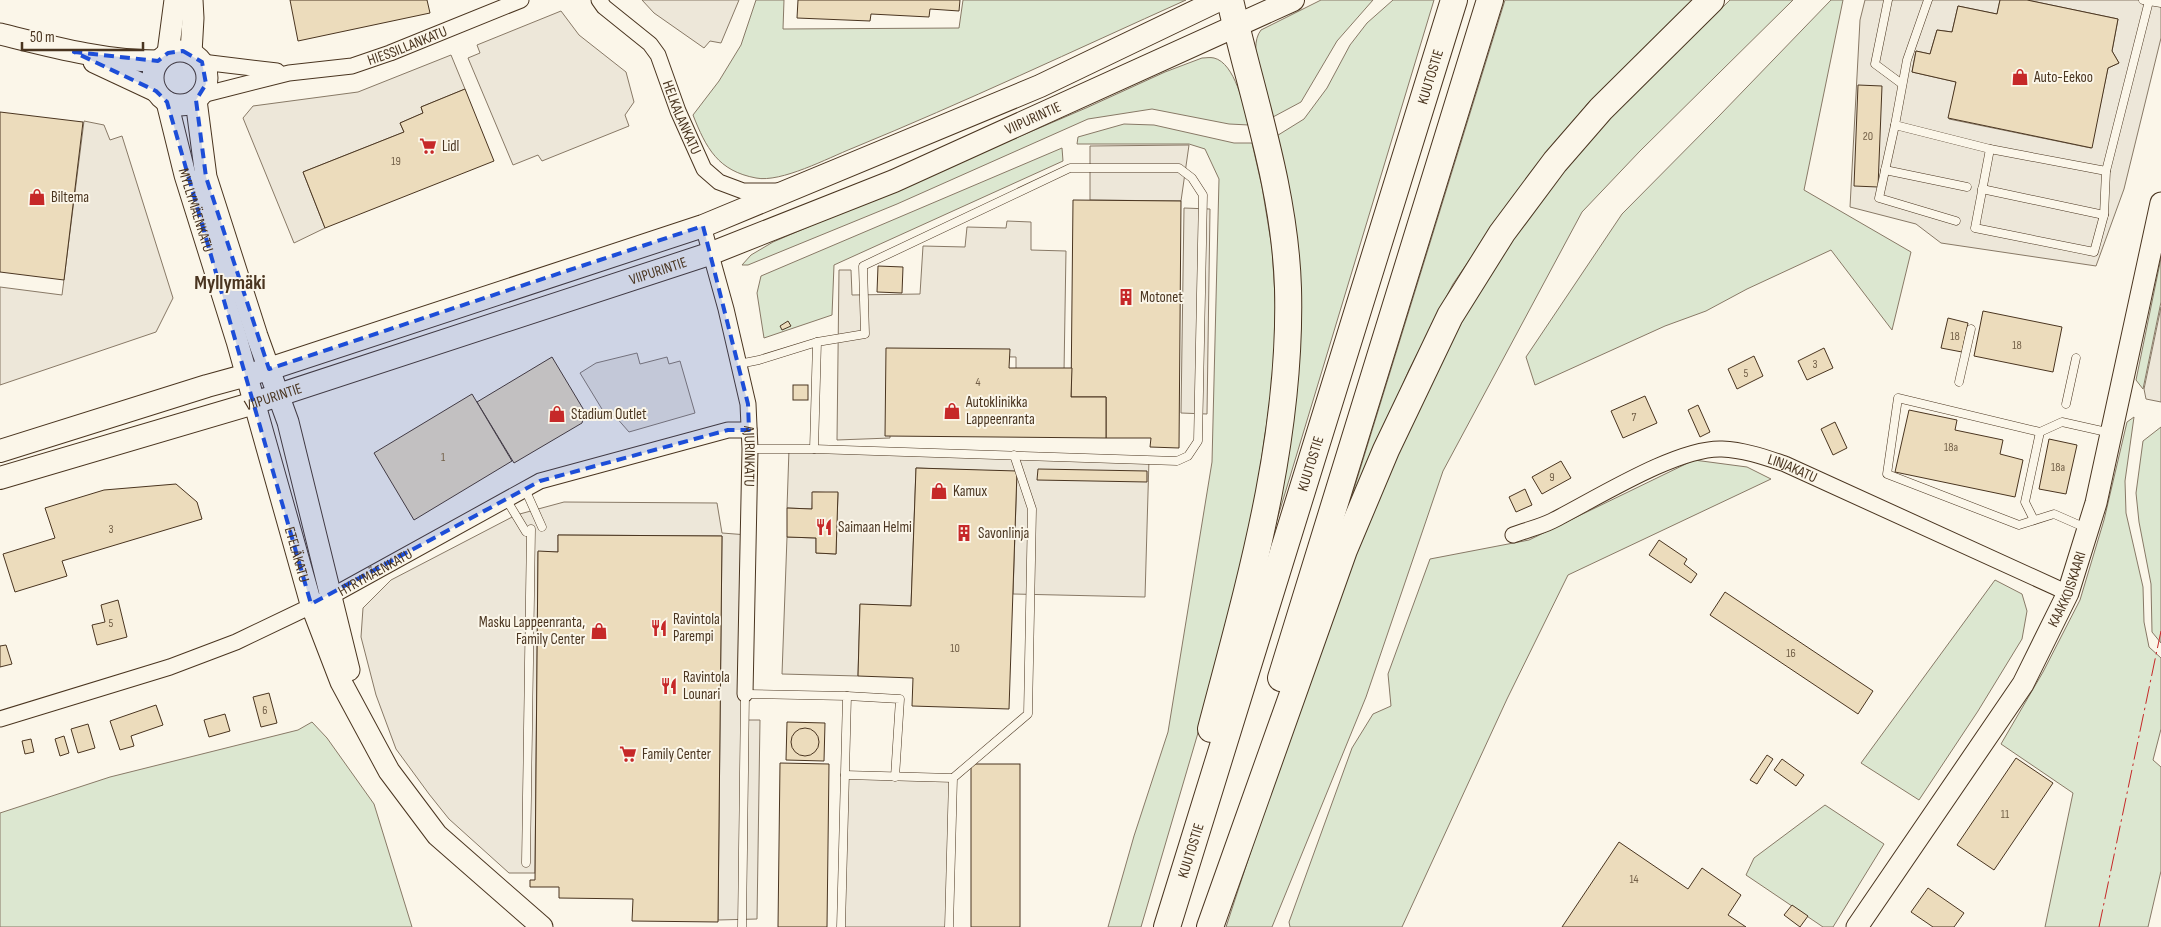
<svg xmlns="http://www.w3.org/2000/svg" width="2161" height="927" viewBox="0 0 2161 927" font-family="'Sofia Sans Condensed',sans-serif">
  <rect width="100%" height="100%" fill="#fbf6e9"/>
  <g fill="#dce7d0" stroke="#887966">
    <path d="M756,0h28l-1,29 176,-1 4,-28h223c-111,50 -221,102 -333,148 -25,10 -72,35 -97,30 -38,-7 -50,-30 -63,-63l26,-34 22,-36z"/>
    <path d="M1321,0h52l-36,41 -36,61 -28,15c-6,-22 -27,-68 -12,-87z"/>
    <path d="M1393,0h41l-161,533 10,-64 -8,-332 29,-18 23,-31 23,-43 17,-22z"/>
    <path d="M1505,0h191l-107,102 -76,94 -60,88 -44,86 -64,148z"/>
    <path d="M1730,0h63l-153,151 -58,61 -139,259 -77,226 -94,230h-46l85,-259 66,-167 48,-111 45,-86 46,-74 50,-62 41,-48z"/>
    <path d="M1831,0h12l-39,190 107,62 -19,78 -61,-80 -84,39 -41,22 -41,15 -130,59 -9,-28 96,-143 97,-98z"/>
    <path d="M1202,58c4,0 8,-1 12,0 21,5 30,49 35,67l-20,-1 -77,-15 -64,10 -191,85 -149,61h-6l9,-10 22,-13 313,-134 79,-36z"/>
    <path d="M1124,124l30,1 80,18h18l10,44 10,61 5,81 -6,65 -16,109 -40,172 -74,252h-33l26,-91 34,-104 44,-270 7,-283 -14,-30 -16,-5h-112l1,-7z"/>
    <path d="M1062,148l1,13 -229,104 -2,50 -68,23 -7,-45 4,-17z"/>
    <path d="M2161,258v44l-18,87 -7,-9z"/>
    <path d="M2134,417l-9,64 1,32 17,74 1,35 5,25 12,11v71l-8,31 8,7v104l-13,56h-103l28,-134 -72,-49 42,-72 37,-72 24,-80 23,-98z"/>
    <path d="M2161,427v216l-9,-11 -1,-48 -12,-62 -3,-29 7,-52z"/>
    <path d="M1694,460l53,7 24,12 -203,96 -61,124 -105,228h-112l-1,-5 63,-174 21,-34 18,-8 -3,-32 42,-115 99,-19z"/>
    <path d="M1995,580l27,14 5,17 -5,28 -44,72 -59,89 -58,-37z"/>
    <path d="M312,722l15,16 47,66 38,123h-412v-114l110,-36 188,-47z"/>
    <path d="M1825,805l59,39 -51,83h-10l-77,-52 8,-17z"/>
  </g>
  <g fill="#ede7d9" stroke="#887966">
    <path d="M642,0h97l-18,43 -11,-2 -6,7 -50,-35z"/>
    <path d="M1865,0h135l-3,14 -39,-8 -6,26 -15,-2 -7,24 -14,-3 -4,21 44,10 -7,37 142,29 17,-80 11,-5 -7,-12 6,-32 -91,-19h134v38l-37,151 -28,77 -155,-23 -25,-19 -66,-17 10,-187z"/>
    <path d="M561,11l18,24 47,37 8,30 -9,13 4,11 -87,35 -4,-6 -25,10 -45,-107 12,-5 -3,-8z"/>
    <path d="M451,55l14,34 -44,18 2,6 -23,10 4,9 -101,40 22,56 -31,15 -51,-125 10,-12 105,-14z"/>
    <path d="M84,121l20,4 6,15 12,-4 51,162 -17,34 -156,53v-98l62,8z"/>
    <path d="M1189,145l-8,56 -91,-1v-54z"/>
    <path d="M1184,208l26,1 -3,205 -26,-1z"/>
    <path d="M1007,221l24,1v28l35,1 -2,121 -48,-1v-14l-125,-2 -1,83 -53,2 2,-170h12l1,25 68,-1 3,-48 42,1 2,-20 39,1z"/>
    <path d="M2161,307v95l-15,-3 -2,-10z"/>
    <path d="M637,353l3,11 27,-7 2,7 11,-3 15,52 -66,19 -14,-16 -7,3 -28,-46 16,-10z"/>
    <path d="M789,449l360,10 -4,138 -132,-3 4,-122 -101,-4 -5,138 -51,-1 -2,71 -76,-2 5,-137 29,1v15l20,1 2,-61 -25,-1 -1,17 -25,-1z"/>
    <path d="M564,502l153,1 5,30 26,2 -3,185h15l-3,199 -39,1 4,-384 -164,-1v17h-20l-3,321h-26l-60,-54 -20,-25 -33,-45 -20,-54 -15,-58 2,-29 28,-28 125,-65z"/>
    <path d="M845,775l108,3 -4,149h-108z"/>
  </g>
  <g fill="#ecdcbc" stroke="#4a3520">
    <path d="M290,0h137l3,13 -132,28z"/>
    <path d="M798,0h162l-1,11 -29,-2 -1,8 -58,-3 -1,7 -73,-3z"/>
    <path d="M2000,0h27l91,19 -6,32 7,12 -11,5 -16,80 -144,-30 8,-36 -44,-10 4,-21 14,3 7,-24 15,2 6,-26 39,8z"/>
    <path d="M1858,85l24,1 -4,101 -24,-1z"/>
    <path d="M465,89l29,72 -169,67 -22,-56 101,-40 -4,-9 23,-10 -2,-6z"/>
    <path d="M0,112l83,10 -19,158 -64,-8z"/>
    <path d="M1073,200l108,1 -2,247 -29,-1 1,-9h-45v-41h-35z"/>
    <path d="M878,266l25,1 -1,26 -25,-1z"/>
    <path d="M1983,311l79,16 -9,45 -79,-16z"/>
    <path d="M1948,318l20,5 -6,29 -21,-4z"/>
    <path d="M788,321l3,5 -9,4 -2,-4z"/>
    <path d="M886,348l124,1 -1,19h63l-1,29h35v41l-221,-2z"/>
    <path d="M1824,348l9,20 -26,12 -9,-19z"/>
    <path d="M1754,356l9,20 -26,13 -9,-20z"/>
    <path d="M552,357l33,55 -3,11 -68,40 -37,-61z"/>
    <rect x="793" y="385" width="15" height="15"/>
    <path d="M472,394l40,67 -98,59 -40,-67z"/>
    <path d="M1645,396l12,27 -34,15 -12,-27z"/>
    <path d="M1698,405l12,27 -10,5 -12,-27z"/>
    <path d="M1909,410l48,10 -2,10 48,10 -3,14 23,6 -8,37 -120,-25z"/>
    <path d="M1835,422l12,26 -14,7 -12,-26z"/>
    <path d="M2049,439l28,6 -11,49 -27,-5z"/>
    <path d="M1561,461l10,17 -29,16 -10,-17z"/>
    <path d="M916,468l101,3 -8,238 -97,-3 1,-28 -55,-2 2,-72 51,2z"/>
    <path d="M1038,469l109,2v11l-110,-2z"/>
    <path d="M176,484l21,18 5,17 -140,42 5,15 -52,16 -12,-38 52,-16 -10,-30 59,-18z"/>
    <path d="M1525,489l7,16 -16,7 -7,-15z"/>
    <path d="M812,492h26l-2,62 -20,-1v-15l-29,-1v-29l25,1z"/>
    <path d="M558,535l164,1 -4,386 -86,-1 1,-22 -74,-1v-11h-29v-7h5l3,-329 20,1z"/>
    <path d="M1659,540l28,19 -3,5 13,10 -6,9 -42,-28z"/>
    <path d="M1725,592l148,99 -15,23 -148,-99z"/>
    <path d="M118,600l9,37 -30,8 -5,-20 13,-3 -4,-17z"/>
    <path d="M6,645l6,19 -12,3v-21z"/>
    <path d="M269,693l8,30 -16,4 -8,-30z"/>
    <path d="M156,705l7,20 -32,11 3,10 -14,4 -10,-29z"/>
    <path d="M225,714l5,17 -21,6 -5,-17z"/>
    <path d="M787,722l38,1 -1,38 -38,-1z"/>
    <path d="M88,724l7,24 -17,5 -7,-24z"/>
    <circle cx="805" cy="742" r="14"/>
    <path d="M64,736l5,17 -9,3 -5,-17z"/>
    <path d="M31,739l3,13 -9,2 -3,-13z"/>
    <path d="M1767,755l6,4 -16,25 -7,-4z"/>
    <path d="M2016,758l37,25 -59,87 -37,-25z"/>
    <path d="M1782,759l22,16 -8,11 -22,-16z"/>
    <path d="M780,763l49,1 -2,163h-49z"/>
    <rect x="971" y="764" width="49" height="163"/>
    <path d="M1619,842l69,47 14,-21 39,27 -13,20 18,12h-184z"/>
    <path d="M1928,888l36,25 -10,14h-21l-22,-15z"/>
    <path d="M1792,905l16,11 -8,11 -16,-12z"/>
  </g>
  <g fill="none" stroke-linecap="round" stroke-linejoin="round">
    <g stroke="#4a3520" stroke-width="9">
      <g id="lane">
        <path d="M1888,0l-13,64 27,20"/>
        <path d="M1928,0l-21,60 -12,65 95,24 116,22 43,-170"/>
        <path d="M2143,0l18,3"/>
        <path d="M1895,125l-16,73 77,23"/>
        <path d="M1990,149l-15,79 119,24 10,-37 2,-44"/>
        <path d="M1885,170l82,17"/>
        <path d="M1982,189l122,26"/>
        <path d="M739,364l20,-4 58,-18 -3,107"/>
        <path d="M1959,382l12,-53"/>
        <path d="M2066,404l10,-46"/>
        <path d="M750,449h64l363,12 11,-5 10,-15 5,-246 -11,-17 -13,-10h-109l-207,98 2,68 -48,8"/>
        <path d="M525,489l17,38"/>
        <path d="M506,499l20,33"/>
        <path d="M2034,520l-9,-18 15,-70"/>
        <path d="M2086,528l-32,-14 -35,11 -132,-51 11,-76 142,34 22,-10 49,11"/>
        <path d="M847,696l53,3 -5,78"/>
        <path d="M845,775l108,3"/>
        <path d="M526,863l5,-334"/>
        <path d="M742,927l3,-233 102,2 -6,231"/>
        <path d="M949,927l4,-149 75,-64 4,-205 -18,-54"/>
      </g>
    </g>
    <g stroke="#4a3520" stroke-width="17">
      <g id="street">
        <path id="s1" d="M599,0l5,7 46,37 8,11 20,56 26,58 15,13 24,9h35"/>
        <path d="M202,62l75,9"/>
        <path id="s2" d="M202,95l87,-22 63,-7 38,-13 131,-53"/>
        <path id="s3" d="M703,226l23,83 22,95 2,45 -5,245"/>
        <path id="s4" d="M1513,535c13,-5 27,-8 39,-14 42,-21 125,-74 170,-72 22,1 42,8 63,15l283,129"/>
        <path id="s5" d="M0,719l170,-52 66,-25 94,-45 210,-116 188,-51h21"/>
      </g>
    </g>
    <g stroke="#4a3520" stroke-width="23">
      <g id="secondary">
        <path d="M0,34c53,13 104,27 158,27"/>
        <circle cx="180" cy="78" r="27"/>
        <path d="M168,53l7,-53"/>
        <path d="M191,53l2,-35 -1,-18"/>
        <path d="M94,62l62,29"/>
        <path d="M196,100l10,77 51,159 31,86 61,248"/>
        <path id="s6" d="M167,102l18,73 52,166 74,263 30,78 48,89 48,64 105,92"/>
        <path id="s7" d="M1857,927l166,-243 45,-91 28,-90 65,-300"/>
      </g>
    </g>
    <g stroke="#4a3520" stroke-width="24">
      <g id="primary">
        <path d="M0,451l207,-65 62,-17 434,-143 337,-140 179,-86"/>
        <path id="s8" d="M0,478l254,-75 458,-150 182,-72 399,-181"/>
      </g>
    </g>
    <g stroke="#4a3520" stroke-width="28">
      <g id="highway">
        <path d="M1281,678l209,-678"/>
        <path d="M1211,729c38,-144 81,-290 77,-441 -3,-99 -36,-192 -58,-288"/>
        <path id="s9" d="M1167,927l287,-927"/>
        <path d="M1210,927l134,-377 42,-100 64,-134 52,-83 53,-71 46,-53 110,-109"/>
      </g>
    </g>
    <use href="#lane" stroke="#fbf6e9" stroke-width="8"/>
    <use href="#street" stroke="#fbf6e9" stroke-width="15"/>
    <use href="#secondary" stroke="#fbf6e9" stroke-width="21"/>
    <use href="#primary" stroke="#fbf6e9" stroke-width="22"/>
    <use href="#highway" stroke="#fbf6e9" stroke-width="26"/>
    <path stroke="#c62828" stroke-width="1" stroke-dasharray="18 4 2.5 4" stroke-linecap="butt" d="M2099,927l62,-296"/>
  </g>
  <path fill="#1d4ed8" fill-opacity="0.2" stroke="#1d4ed8" stroke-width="4" stroke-dasharray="10 6" stroke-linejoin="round" d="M183,51l19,11 4,22 -10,16 10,77 63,192 434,-143 45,178 1,26h-21l-188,51 -229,123 -144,-502 -11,-11 -82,-39 84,9 10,-8z"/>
  <defs>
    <g id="shop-bare" transform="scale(1.35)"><path d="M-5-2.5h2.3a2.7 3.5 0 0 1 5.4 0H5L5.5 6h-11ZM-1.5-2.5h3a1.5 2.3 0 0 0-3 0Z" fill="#c62828" stroke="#fbf6e9" stroke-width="2.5" paint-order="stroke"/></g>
    <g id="supermarket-bare" transform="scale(1.35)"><path d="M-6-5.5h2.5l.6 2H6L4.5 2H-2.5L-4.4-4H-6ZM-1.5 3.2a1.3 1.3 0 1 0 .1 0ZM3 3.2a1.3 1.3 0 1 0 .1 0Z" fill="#c62828" stroke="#fbf6e9" stroke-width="2.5" paint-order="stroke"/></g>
    <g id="building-bare" transform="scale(1.35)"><path d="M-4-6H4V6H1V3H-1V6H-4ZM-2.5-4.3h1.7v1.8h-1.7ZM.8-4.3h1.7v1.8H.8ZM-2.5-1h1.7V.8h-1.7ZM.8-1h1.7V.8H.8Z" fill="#c62828" stroke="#fbf6e9" stroke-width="2.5" paint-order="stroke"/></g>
    <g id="restaurant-bare" transform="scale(1.35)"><path d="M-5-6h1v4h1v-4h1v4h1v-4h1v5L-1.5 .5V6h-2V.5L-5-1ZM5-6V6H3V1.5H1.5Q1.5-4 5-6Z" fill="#c62828" stroke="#fbf6e9" stroke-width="2.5" paint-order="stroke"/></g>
  </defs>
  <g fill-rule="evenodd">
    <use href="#shop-bare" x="2020" y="77"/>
    <use href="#supermarket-bare" x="428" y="146"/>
    <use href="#shop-bare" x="37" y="197"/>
    <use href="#building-bare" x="1126" y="297"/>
    <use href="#shop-bare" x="952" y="411"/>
    <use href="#shop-bare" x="557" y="414"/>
    <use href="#shop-bare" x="939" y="491"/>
    <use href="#restaurant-bare" x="824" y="527"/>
    <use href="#building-bare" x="964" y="533"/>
    <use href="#restaurant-bare" x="659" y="628"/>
    <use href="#shop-bare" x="599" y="631"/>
    <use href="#restaurant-bare" x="669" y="686"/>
    <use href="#supermarket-bare" x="628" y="754"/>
  </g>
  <g text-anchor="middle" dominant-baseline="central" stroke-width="4" stroke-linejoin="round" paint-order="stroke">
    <g font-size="12" fill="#725f47">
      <text x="1868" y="136">20</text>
      <text x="396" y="161">19</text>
      <text x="1955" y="336">18</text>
      <text x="2017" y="345">18</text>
      <text x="1815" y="364">3</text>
      <text x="1746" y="373">5</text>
      <text x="978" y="382">4</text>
      <text x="1634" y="417">7</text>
      <text x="1951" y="447">18a</text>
      <text x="443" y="457">1</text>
      <text x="2058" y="467">18a</text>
      <text x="1552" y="477">9</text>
      <text x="111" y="529">3</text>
      <text x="111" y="623">5</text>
      <text x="955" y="648">10</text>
      <text x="1791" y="653">16</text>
      <text x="265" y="710">6</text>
      <text x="2005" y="814">11</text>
      <text x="1634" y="879">14</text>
    </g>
    <g font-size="15" fill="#4a3520" stroke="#fbf6e9">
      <text stroke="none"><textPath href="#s2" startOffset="212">HIESSILLANKATU</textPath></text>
      <text stroke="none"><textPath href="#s9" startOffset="890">KUUTOSTIE</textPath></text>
      <text stroke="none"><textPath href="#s1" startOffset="148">HELKALANKATU</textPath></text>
      <text stroke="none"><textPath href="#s8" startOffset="1095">VIIPURINTIE</textPath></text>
      <text stroke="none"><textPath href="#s6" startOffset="112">MYLLYMÄENKATU</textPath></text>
      <text stroke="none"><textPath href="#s8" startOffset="690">VIIPURINTIE</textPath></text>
      <text stroke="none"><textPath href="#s8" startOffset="285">VIIPURINTIE</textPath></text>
      <text stroke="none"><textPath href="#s3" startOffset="236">AJURINKATU</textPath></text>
      <text stroke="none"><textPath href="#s9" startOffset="485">KUUTOSTIE</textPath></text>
      <text stroke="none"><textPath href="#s4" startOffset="301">LINJAKATU</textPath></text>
      <text stroke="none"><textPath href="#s6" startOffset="471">ETELÄKATU</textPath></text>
      <text stroke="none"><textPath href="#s5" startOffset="404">HYRYMÄENKATU</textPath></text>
      <text stroke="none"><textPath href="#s7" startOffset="399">KAAKKOISKAARI</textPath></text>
      <text stroke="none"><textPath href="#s9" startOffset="80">KUUTOSTIE</textPath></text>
    </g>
    <g font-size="15" fill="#4a3520" stroke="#fbf6e9" text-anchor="start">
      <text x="2034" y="77">Auto-Eekoo</text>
      <text x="442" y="146">Lidl</text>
      <text x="51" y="197">Biltema</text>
      <text x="1140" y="297">Motonet</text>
      <text x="966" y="402">Autoklinikka<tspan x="966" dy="17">Lappeenranta</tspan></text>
      <text x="571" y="414">Stadium Outlet</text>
      <text x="953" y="491">Kamux</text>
      <text x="838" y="527">Saimaan Helmi</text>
      <text x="978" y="533">Savonlinja</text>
      <text x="673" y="619">Ravintola<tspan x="673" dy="17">Parempi</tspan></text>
      <text x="585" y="622" text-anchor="end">Masku Lappeenranta,<tspan x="585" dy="17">Family Center</tspan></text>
      <text x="683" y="677">Ravintola<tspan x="683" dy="17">Lounari</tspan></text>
      <text x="642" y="754">Family Center</text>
    </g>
    <g font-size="20" font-weight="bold" fill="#4a3520" stroke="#fbf6e9">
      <text x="230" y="283">Myllymäki</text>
    </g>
  </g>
  <path d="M22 42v8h121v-8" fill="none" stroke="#4a3520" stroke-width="2.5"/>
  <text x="30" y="42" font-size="15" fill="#4a3520" stroke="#fbf6e9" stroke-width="4" paint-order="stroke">50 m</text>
</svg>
